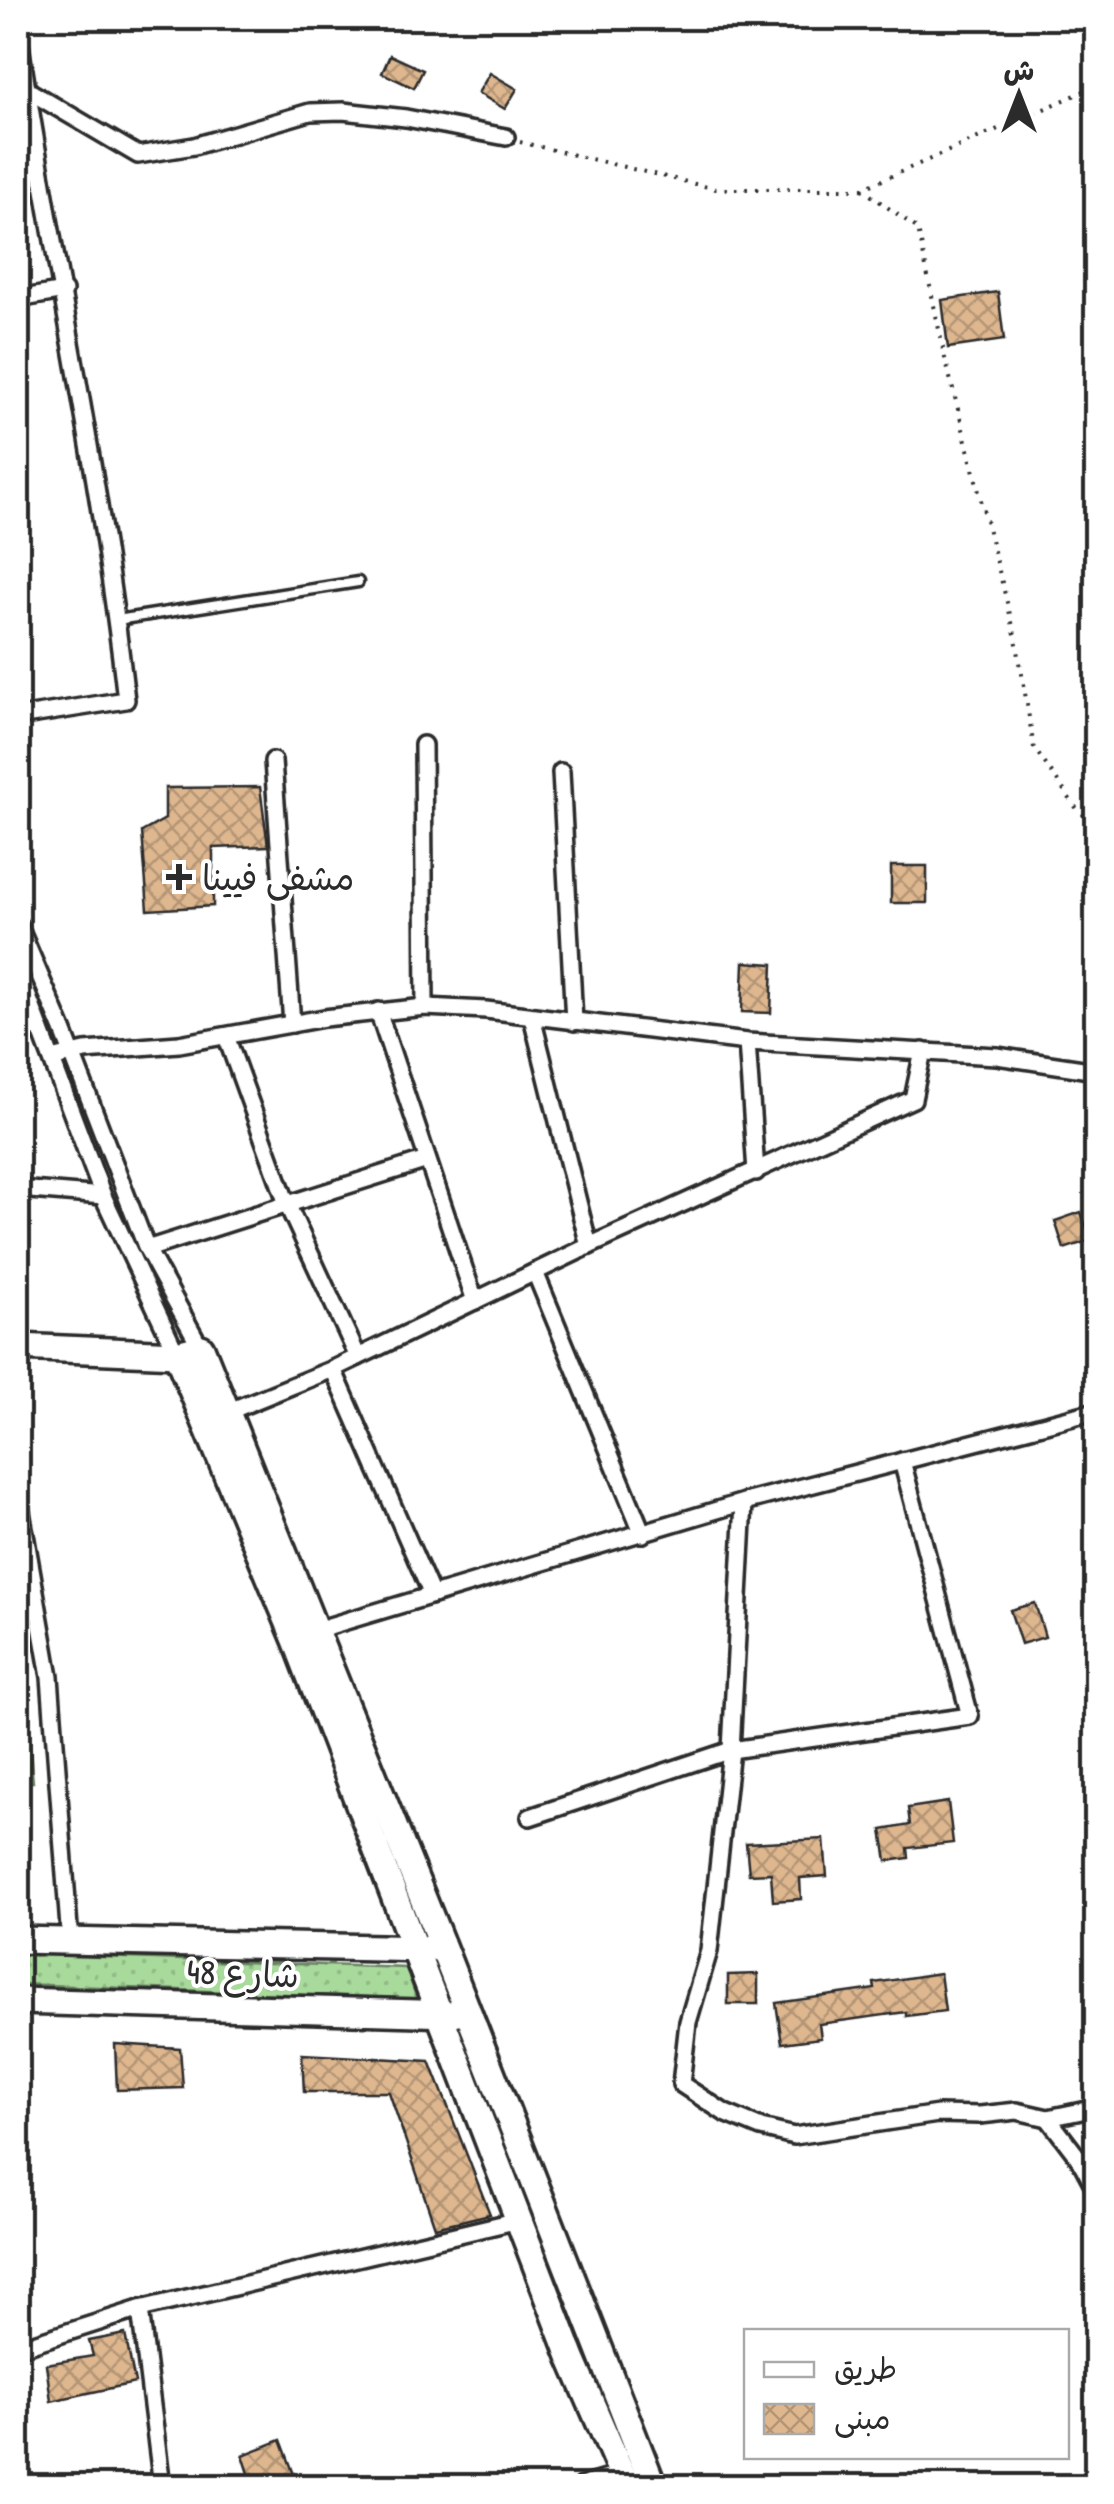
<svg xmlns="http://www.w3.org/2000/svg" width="1114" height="2504" viewBox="0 0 1114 2504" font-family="'Patrick Hand','Playpen Sans Arabic',sans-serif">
  <defs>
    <pattern id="grass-dots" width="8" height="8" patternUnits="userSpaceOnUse" patternTransform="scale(2.5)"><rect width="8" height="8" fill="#a8da9b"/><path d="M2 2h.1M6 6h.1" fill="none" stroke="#91bb86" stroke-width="1.8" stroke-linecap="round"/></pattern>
    <pattern id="building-cross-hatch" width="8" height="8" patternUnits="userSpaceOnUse" patternTransform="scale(2.5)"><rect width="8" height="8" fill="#deb78f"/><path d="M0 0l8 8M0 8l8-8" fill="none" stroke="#b49575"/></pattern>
  </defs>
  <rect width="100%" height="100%" fill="#fff"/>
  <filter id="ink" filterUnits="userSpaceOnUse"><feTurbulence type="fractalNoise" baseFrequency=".01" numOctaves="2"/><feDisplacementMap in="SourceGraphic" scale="20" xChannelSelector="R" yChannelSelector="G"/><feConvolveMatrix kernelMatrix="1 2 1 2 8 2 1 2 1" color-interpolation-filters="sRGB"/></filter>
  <g filter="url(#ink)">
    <g fill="url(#grass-dots)" stroke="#6a8263" stroke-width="2.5">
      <path d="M18,1619l15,163h-15z"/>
      <path d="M18,1954l388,14 11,31 -399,-15z"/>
    </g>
    <g fill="url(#building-cross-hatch)" stroke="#2b2b2b" stroke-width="2.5">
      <path d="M390,55l33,15 -9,18 -32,-15z"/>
      <path d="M490,73l27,16 -12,20 -27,-16z"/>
      <path d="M998,292l6,48 -56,8 -6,-48z"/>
      <path d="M260,787l8,59 -55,2v58l-65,4 -6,-78 23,-13v-31z"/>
      <rect x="891" y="866" width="36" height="37"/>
      <path d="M744,962l29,2 -2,49 -29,-1z"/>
      <path d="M1081,1212l10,28 -27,9 -9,-28z"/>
      <path d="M1035,1603l10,34 -24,7 -11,-34z"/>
      <path d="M948,1802l5,41 -45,5 1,10 -22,3 -5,-31 28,-5 -2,-17z"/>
      <path d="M824,1839l3,37 -27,2 1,21 -28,2 -2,-28 -22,1 -3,-31z"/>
      <path d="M940,1973l5,38 -39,5v-4l-87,12 2,14 -39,5 -6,-40 99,-14 -1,-6z"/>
      <path d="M758,1974v30h-30v-29z"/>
      <path d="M115,2044l65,4 3,40 -66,2z"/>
      <path d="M302,2054l128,7 60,153 -55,13 -46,-135h-85z"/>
      <path d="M125,2334l10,49 -84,18 -5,-37 47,-8 -4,-15z"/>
      <path d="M281,2440l14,37 -16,5 1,4h-27l-10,-31z"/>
    </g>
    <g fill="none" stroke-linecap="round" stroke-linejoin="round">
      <g stroke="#2b2b2b" stroke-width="15">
        <path id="lane" d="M117,620l241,-38"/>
      </g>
      <g stroke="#2b2b2b" stroke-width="22">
        <g id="street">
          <path d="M18,31c33,223 83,444 108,669l-108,17"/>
          <path d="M29,91l109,64 56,-9 116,-34 33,-1 63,7 100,19"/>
          <path d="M18,299l46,-8"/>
          <path d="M423,745l2,262"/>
          <path d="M273,761l19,263"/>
          <path d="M561,772l13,250"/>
          <path d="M18,924l45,106 84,219 54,99"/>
          <path d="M18,970l85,226 74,158"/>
          <path d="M378,1011l97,290"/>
          <path d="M532,1017l57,229"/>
          <path d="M18,1026l22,2"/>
          <path d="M226,1036l61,168 71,153"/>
          <path d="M747,1042l9,130"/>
          <path d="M52,1059l33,-8 94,-7 145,-26 101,-11 61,3 261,32 250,14 99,15"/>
          <path d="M18,1189l85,7"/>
          <path d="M147,1249l280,-89"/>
          <path d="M535,1272l108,262"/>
          <path d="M333,1369l99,226"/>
          <path d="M227,1412l106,-43 256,-123 324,-147 10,-48"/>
          <path d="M18,1494l32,183 20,264"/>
          <path d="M744,1502l-13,248 -22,201 -21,71 -7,62 44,29 36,15 33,8 144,-22 42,1 37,-4 31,7 48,-10"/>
          <path d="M316,1630l428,-128 352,-91"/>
          <path d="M530,1817l201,-67 239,-34 -68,-255"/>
          <path d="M1048,2118l32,42 16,30"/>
          <path d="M140,2309l22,177"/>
          <path d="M18,2348l122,-39 379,-89"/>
          <path d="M581,2486l41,-12"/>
        </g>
      </g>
      <g stroke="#2b2b2b" stroke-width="32">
        <g id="primary">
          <path d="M18,1347l159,7 24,-6 242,600 210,538"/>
          <path d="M177,1354l119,286 276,719 55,127"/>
          <path d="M18,1940l410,9"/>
          <path d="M18,2001l434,13"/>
        </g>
      </g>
      <g stroke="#2b2b2b" stroke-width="4" stroke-dasharray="2.5 8" stroke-linecap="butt">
        <path d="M520,142l196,47h146l234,-103"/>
        <path d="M862,189l56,40 27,129 71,280 18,110 43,61 19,17"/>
      </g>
      <use href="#lane" stroke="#fff" stroke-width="8"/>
      <use href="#street" stroke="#fff" stroke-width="15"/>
      <use href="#primary" stroke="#fff" stroke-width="25"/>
    </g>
  </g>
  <path fill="#2b2b2b" stroke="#fff" stroke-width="4" d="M174 862h10v10h10v10h-10v10h-10v-10h-10v-10h10z"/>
  <g text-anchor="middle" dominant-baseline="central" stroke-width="8" stroke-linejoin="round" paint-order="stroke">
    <g font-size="35" fill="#2b2b2b" stroke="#fff" text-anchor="start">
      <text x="202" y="877">مشفى فيينا</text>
    </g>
    <g font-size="35" fill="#2b2b2b" stroke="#fff">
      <text transform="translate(243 1973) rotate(2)">48 شارع</text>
    </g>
  </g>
  <rect width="1114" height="2504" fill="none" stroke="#fff" stroke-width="60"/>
  <rect x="30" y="30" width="1054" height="2444" fill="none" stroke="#2b2b2b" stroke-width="4" filter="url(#ink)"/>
  <rect x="744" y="2329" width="325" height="130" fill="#ffffff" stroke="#aaaaaa" stroke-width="2.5"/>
  <rect x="764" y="2362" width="50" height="15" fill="#ffffff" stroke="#aaaaaa" stroke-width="2.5"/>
  <text x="834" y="2379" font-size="30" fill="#2b2b2b">طريق</text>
  <rect x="764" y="2404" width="50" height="30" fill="url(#building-cross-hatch)" stroke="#aaaaaa" stroke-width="2.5"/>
  <text x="834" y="2429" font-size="30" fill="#2b2b2b">مبنى</text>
  <g transform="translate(1019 95)" stroke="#ffffff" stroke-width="8" paint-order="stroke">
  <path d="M0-8L18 38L0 25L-18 38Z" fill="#2b2b2b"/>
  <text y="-15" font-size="28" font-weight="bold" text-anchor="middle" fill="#2b2b2b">ش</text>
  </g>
</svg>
